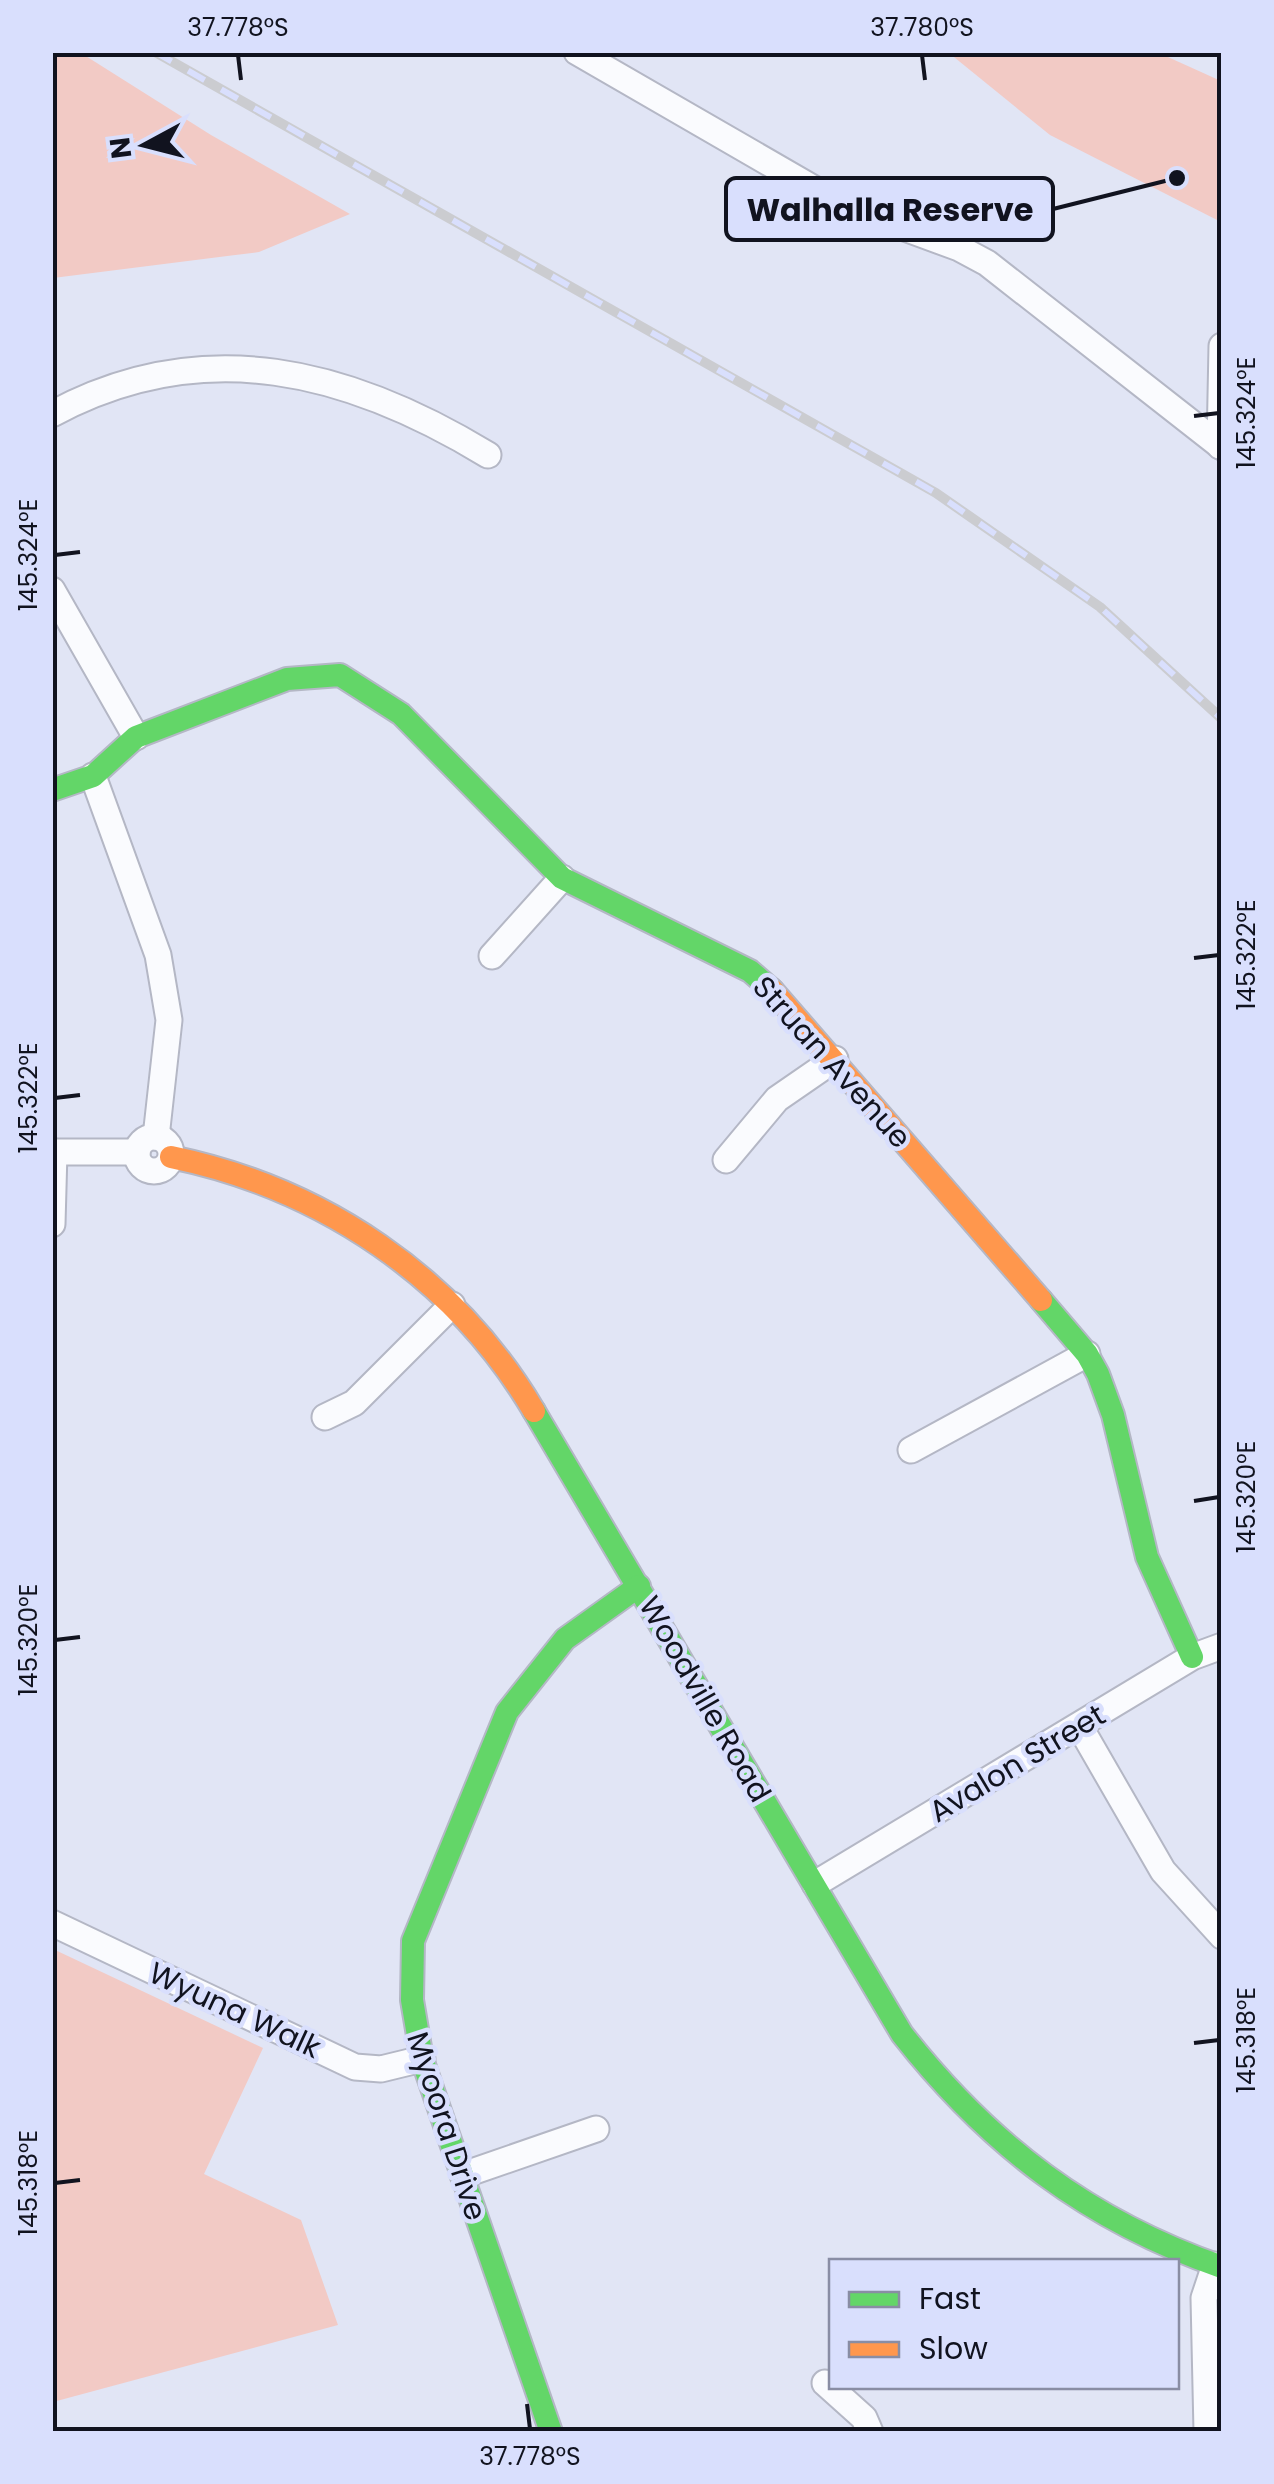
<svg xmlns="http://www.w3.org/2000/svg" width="1274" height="2484" viewBox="0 0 1274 2484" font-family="Poppins,sans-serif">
  <rect width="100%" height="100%" fill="#e1e5f5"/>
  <g fill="#f2cac5">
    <path d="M52,53h29l130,82 139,79 -91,38 -206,26z"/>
    <path d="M949,53h210l62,28v141l-171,-87z"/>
    <path d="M53,1949l210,99 -59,126 97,46 37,105 -285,77z"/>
  </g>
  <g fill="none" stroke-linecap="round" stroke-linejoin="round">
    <g stroke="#b4b7c5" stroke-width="29">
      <g id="street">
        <path d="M577,52l265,153 117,43 28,15 235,184"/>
        <path d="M52,414c152,-82 298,-43 436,41"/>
        <path d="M1220,446l2,-100"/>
        <path d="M52,590l84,147"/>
        <path d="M93,776l65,179 11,65 -13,117"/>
        <path d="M492,956l70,-78"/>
        <circle cx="154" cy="1154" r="17"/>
        <path d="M52,1152h85"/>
        <path d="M726,1160l51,-61 58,-40"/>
        <path d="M52,1224l2,-72"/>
        <path d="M325,1417l29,-14 98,-98"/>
        <path d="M911,1450l176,-96"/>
        <path d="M1080,1727l83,144 59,65"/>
        <path d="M815,1884l377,-227 30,-11"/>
        <path d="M52,1923l303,144 26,2 41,-10"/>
        <path d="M463,2175l133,-46"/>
        <path d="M825,2383l39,35 6,14"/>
        <path d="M1207,2432l-3,-134 11,-33"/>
      </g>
    </g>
    <g stroke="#b4b7c5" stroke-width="26">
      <g id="fast">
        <path d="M52,790l41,-14 43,-39 151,-58 53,-4 61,39 161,164 188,93 22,19"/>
        <path d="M1041,1300l46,54 11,20 15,41 34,142 45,100"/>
        <path d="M534,1411l368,623c87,111 187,187 320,233"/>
        <path d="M551,2432l-129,-373 -10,-59 1,-59 94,-229 58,-73 74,-53"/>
      </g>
    </g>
    <g stroke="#b4b7c5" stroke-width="26">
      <g id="slow">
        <path d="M772,990l269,310"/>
        <path d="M171,1157c151,31 284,120 363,254"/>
      </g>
    </g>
    <use href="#street" stroke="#fafbfe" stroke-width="25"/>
    <use href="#fast" stroke="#63d668" stroke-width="22"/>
    <use href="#slow" stroke="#ff974d" stroke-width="22"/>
    <g stroke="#cbccd0" stroke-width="10">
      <path id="rail" d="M155,52l781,441 164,114 122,112"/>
    </g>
    <use href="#rail" stroke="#d9dffd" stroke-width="6" stroke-dasharray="19" stroke-linecap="butt"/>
  </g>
  <path fill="none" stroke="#11131f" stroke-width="4" d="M238,55l3,25M922,55l3,25M1194,416l25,-3M55,555l25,-3M1194,958l25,-3M55,1098l25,-3M1194,1501l25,-4M55,1640l25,-3M1194,2043l25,-3M55,2183l25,-3M527,2404l3,25"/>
  <g text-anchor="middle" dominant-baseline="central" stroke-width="9" stroke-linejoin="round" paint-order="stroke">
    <g font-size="30" fill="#11131f" stroke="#d9dffd">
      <text transform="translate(832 1062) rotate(48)">Struan Avenue</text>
      <text transform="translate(705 1699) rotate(60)">Woodville Road</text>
      <text transform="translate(1017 1763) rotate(-31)">Avalon Street</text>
      <text transform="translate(235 2010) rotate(25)">Wyuna Walk</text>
      <text transform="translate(447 2126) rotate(72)">Myoora Drive</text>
    </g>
  </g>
  <path fill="none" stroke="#11131f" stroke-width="4" d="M1177 178L1053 209"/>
  <circle fill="#11131f" stroke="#d9dffd" stroke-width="4" cx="1177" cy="178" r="10"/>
  <rect fill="#d9dffd" stroke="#11131f" stroke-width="4" x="726" y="178" width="327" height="62" rx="10"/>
  <g font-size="32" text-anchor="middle" font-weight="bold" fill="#11131f">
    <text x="890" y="221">Walhalla Reserve</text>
  </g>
  <rect width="1274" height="2484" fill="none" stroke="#d9dffd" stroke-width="110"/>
  <rect x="829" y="2259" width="350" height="130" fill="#d9dffd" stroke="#898da4" stroke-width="2.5"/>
  <rect x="849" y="2292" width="50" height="15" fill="#63d668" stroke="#898da4" stroke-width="2.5"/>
  <text x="919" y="2309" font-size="30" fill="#11131f">Fast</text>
  <rect x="849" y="2342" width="50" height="15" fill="#ff974d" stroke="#898da4" stroke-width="2.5"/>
  <text x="919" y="2359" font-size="30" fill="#11131f">Slow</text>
  <g transform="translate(145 145) rotate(263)" stroke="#d9dffd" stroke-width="8" paint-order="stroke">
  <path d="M0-8L18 38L0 25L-18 38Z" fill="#11131f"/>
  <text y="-15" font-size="28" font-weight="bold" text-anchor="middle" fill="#11131f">N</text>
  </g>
  <rect x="55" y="55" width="1164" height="2374" fill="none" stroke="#11131f" stroke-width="4"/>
  <g font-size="25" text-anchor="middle" fill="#11131f">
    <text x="238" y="36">37.778°S</text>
    <text x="922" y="36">37.780°S</text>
    <text transform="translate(1246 413) rotate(-90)" y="9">145.324°E</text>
    <text transform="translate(28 555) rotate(-90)" y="9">145.324°E</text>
    <text transform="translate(1246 955) rotate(-90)" y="9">145.322°E</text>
    <text transform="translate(28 1098) rotate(-90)" y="9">145.322°E</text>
    <text transform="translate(1246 1497) rotate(-90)" y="9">145.320°E</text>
    <text transform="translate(28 1640) rotate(-90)" y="9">145.320°E</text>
    <text transform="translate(1246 2040) rotate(-90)" y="9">145.318°E</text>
    <text transform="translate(28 2183) rotate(-90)" y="9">145.318°E</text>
    <text x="530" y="2465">37.778°S</text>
  </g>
</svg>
